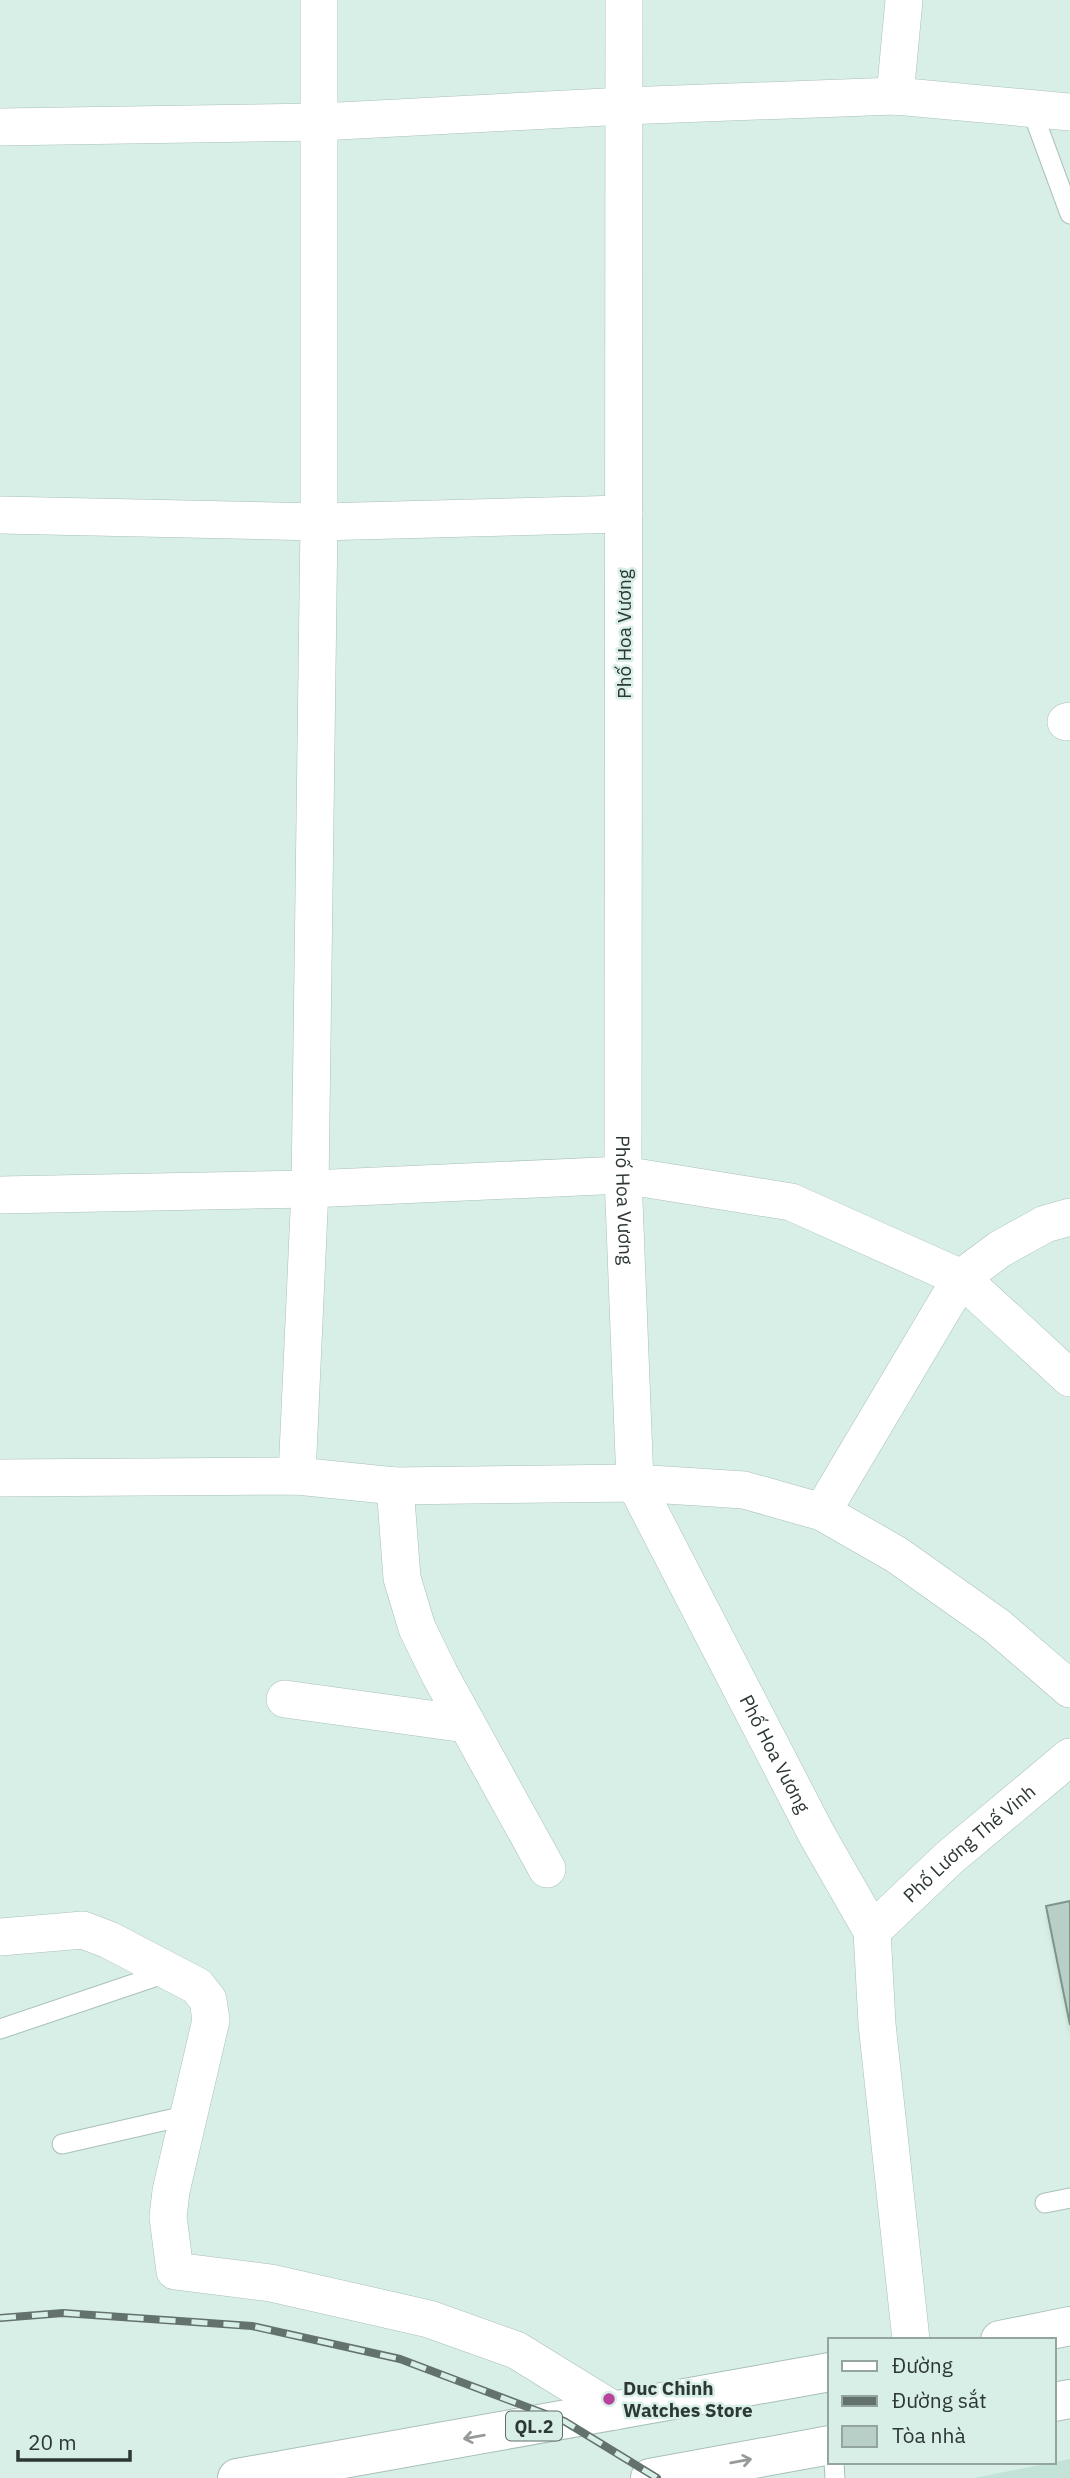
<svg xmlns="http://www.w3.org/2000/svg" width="1070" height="2478" viewBox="0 0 1070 2478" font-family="'IBM Plex Sans',sans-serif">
  <defs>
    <filter id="shadow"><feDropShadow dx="4.5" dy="8" stdDeviation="3.5" flood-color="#0004"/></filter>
  </defs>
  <rect width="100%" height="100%" fill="#d7efe6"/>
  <path fill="#c3e3d9" d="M1070,2459v19h-96z"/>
  <path fill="#b7cfc6" stroke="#7d948c" stroke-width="2" filter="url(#shadow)" d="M1070,1901v124l-24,-119z"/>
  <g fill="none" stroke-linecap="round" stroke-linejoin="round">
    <g stroke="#a9c0b8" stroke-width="21">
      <g id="lane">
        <path d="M1031,108l39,106"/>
        <path d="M0,2029l169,-57"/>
        <path d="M62,2144l127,-29"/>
        <path d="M1045,2203l25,-5"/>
        <path d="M834,2462l1,16"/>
      </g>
    </g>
    <g stroke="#a9c0b8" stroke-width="38">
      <g id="street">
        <path id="s1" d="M624,0l-1,1175 12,308 182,352 55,96 5,93 34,316"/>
        <path d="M895,96l9,-96"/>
        <path d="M0,127l320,-5 304,-16 271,-10 175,16"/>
        <path d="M0,515l319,7 305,-8"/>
        <path d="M1066,722l4,-1"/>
        <path d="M0,1195l310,-6 313,-14 168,27 170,76 109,100"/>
        <path d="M297,1476l13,-287 9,-667v-522"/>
        <path d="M0,1478l297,-2 98,10 240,-3 109,7 78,22 75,43 100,71 73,63"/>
        <path d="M395,1486l7,92 15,50 23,47 107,194"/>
        <path d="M822,1512l139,-234 39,-29 45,-25 25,-7"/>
        <path d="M285,1699l181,25"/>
        <path id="s2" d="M872,1931l77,-73 121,-101"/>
        <path d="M0,1937l83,-7 26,10 88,46 11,14 3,20 -40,171 -3,26 7,54 96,12 158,36 87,31 99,61"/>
      </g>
    </g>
    <g stroke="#a9c0b8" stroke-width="40">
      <g id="primary">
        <path d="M1000,2340l70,-14"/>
        <path d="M1054,2402l16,-3"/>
        <path d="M237,2478l593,-106"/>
        <path d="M650,2478l180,-33"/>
      </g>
    </g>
    <use href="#lane" stroke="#fff" stroke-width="19"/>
    <use href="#street" stroke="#fff" stroke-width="37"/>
    <use href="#primary" stroke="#fff" stroke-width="38"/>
    <g stroke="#64726d" stroke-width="8">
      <path id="rail" d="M0,2318l63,-5 189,13 148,33 164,62 93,57"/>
    </g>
    <use href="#rail" stroke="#d7efe6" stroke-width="5" stroke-dasharray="16" stroke-linecap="butt"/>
  </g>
  <defs><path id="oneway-shaft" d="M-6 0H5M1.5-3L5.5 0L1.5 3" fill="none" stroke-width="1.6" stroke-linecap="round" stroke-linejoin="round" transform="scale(1.75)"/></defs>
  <g stroke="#969b99">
    <use href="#oneway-shaft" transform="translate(474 2437) rotate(170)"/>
    <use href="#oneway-shaft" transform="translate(741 2461) rotate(-10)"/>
  </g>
  <circle fill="#b8439c" stroke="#d7efe6" stroke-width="2.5" cx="609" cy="2399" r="7"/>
  <g text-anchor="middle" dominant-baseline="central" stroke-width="5" stroke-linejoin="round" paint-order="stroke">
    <rect fill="#d7efe6" stroke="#606e69" stroke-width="2" x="506" y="2411.5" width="56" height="29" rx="5"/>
    <g font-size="18" font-weight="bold" fill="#2d3733">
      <text x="534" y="2426">QL.2</text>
    </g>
    <g font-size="19" fill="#2d3733" stroke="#d7efe6">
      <text transform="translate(624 634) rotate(-90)">Phố Hoa Vương</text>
      <text stroke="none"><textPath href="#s1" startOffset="1200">Phố Hoa Vương</textPath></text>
      <text stroke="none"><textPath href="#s1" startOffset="1788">Phố Hoa Vương</textPath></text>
      <text stroke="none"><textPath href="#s2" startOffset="131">Phố Lương Thế Vinh</textPath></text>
    </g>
    <g font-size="19" font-weight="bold" fill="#2d3733" stroke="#d7efe6" text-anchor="start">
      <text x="623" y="2388">Duc Chinh<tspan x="623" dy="22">Watches Store</tspan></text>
    </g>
  </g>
  <rect x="828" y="2338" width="228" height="126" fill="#d7efe6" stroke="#93a59e" stroke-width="2"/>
  <rect x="842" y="2361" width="35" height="10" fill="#ffffff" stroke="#93a59e" stroke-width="2"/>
  <text x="892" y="2373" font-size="21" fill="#2d3733">Đường</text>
  <rect x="842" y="2396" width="35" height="10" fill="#64726d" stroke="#93a59e" stroke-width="2"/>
  <text x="892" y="2408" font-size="21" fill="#2d3733">Đường sắt</text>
  <rect x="842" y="2426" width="35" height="21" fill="#b7cfc6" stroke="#93a59e" stroke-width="2"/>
  <text x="892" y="2443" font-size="21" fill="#2d3733">Tòa nhà</text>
  <path d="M18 2450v10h112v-10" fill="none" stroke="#2d3733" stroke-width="3.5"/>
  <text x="28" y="2450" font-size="21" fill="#2d3733" stroke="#d7efe6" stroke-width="5" paint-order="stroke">20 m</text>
</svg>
